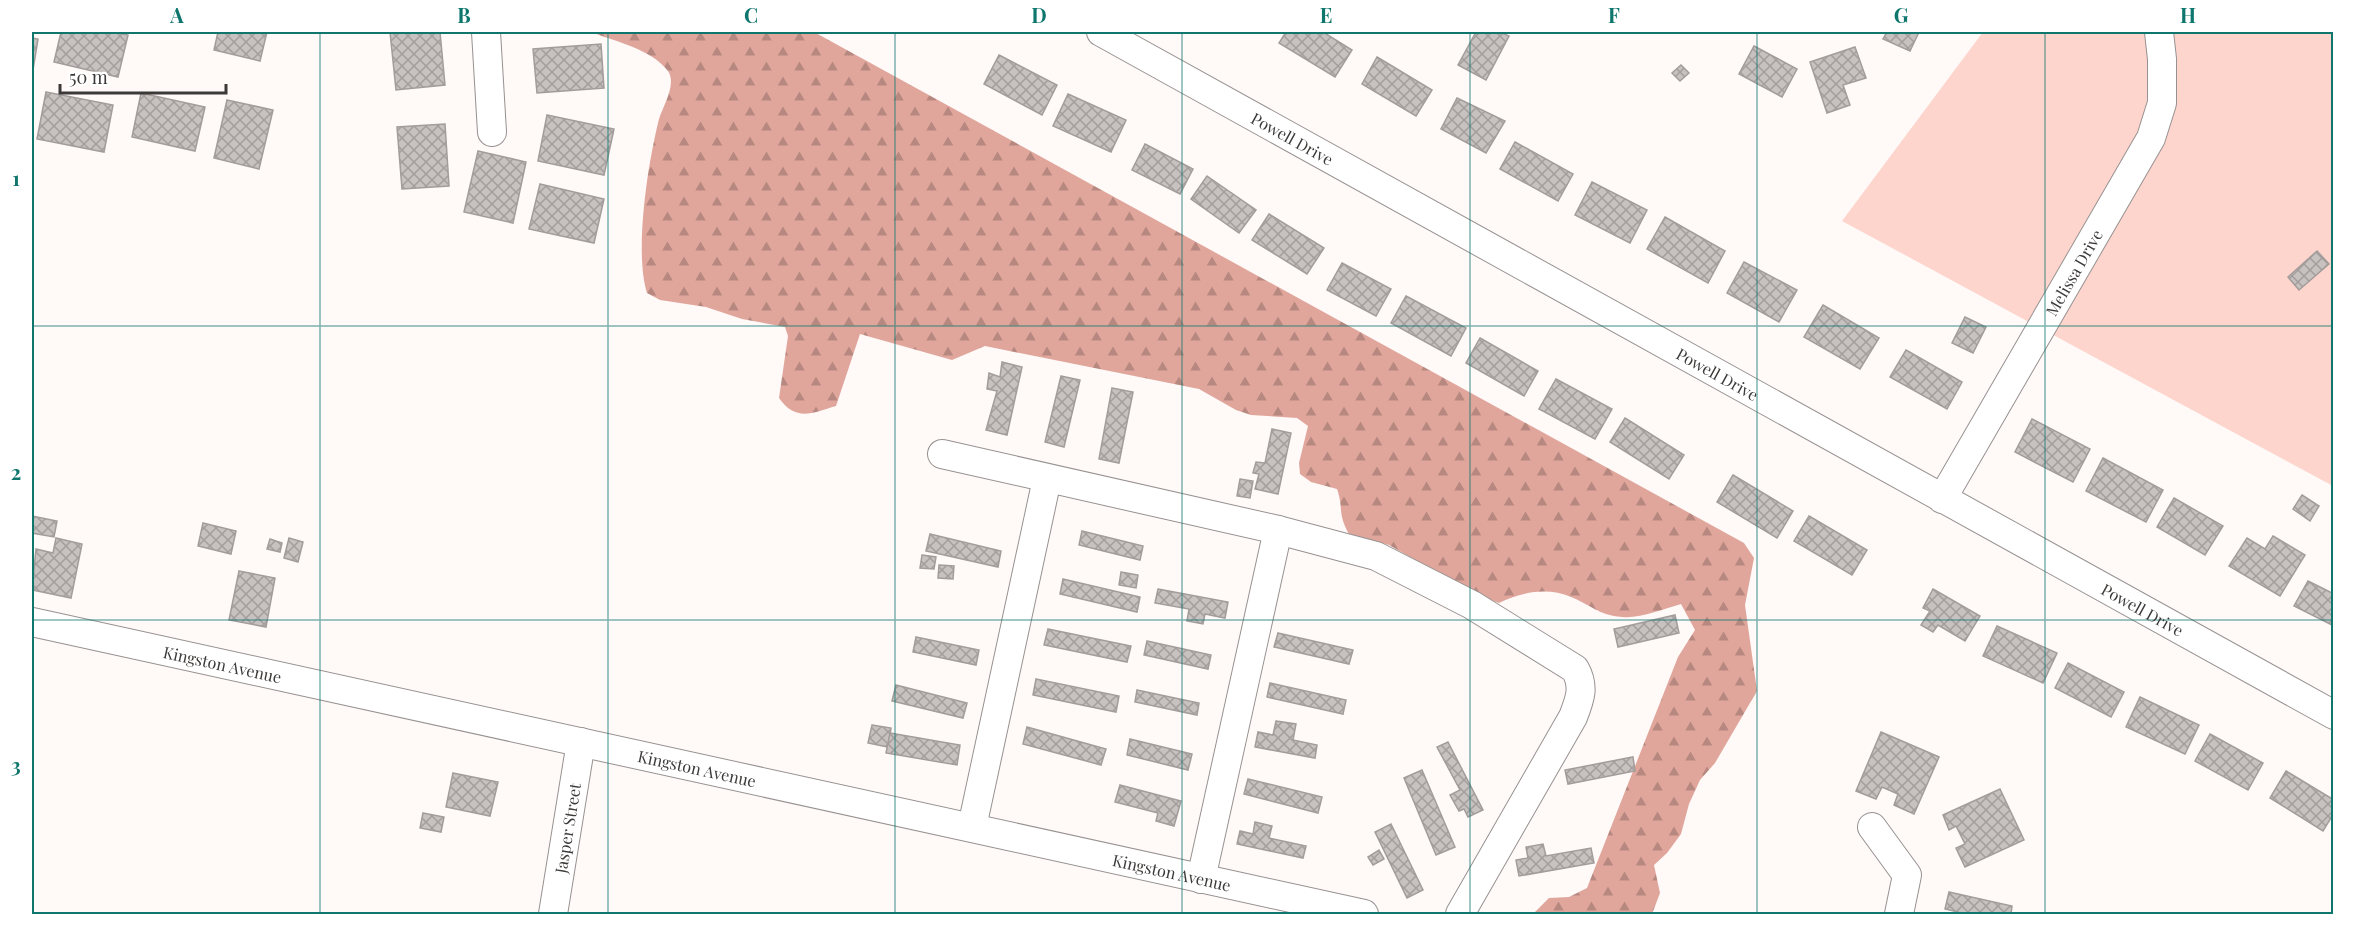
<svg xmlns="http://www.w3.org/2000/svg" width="2365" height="946" viewBox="0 0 2365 946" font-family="'Playfair Display',serif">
  <defs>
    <pattern id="forest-firs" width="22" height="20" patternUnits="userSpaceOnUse" patternTransform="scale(1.5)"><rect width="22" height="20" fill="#e0a69c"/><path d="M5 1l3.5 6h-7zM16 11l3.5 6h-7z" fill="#b78880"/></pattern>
    <pattern id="building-cross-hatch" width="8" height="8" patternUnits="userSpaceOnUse" patternTransform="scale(1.5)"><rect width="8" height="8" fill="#c7c1c0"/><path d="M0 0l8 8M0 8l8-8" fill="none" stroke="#a39e9d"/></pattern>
  </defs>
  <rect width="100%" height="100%" fill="#fff9f8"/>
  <path fill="url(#forest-firs)" d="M591,32h223l930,511 10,15 -9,47 12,86 -42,72 -15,17 -11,24 -8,30 -14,19 -13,12 6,28 -8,21h-119l16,-16 20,-1 18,-9 91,-231 17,-27 -14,-26c-18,5 -42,15 -59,13 -24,-2 -31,-12 -51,-20 -23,-10 -50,-5 -72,6l-26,-10 -84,-48 -40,-11c-12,-21 -5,-25 -12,-45l-26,-7 -11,-8 -1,-11 9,-37 -11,-8 -46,-3 -15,-5 -37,-21 -214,-43 -33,14 -92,-26 -24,72c-24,7 -40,16 -57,-8l9,-62 -3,-9 -43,-8 -36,-12 -46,-7 -13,-7c-13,-42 1,-130 12,-174 4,-13 18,-35 9,-48 -17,-22 -51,-29 -77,-39z"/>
  <path fill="#fed5cd" d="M1983,32h350v454l-491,-265z"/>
  <g fill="url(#building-cross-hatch)" stroke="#a29c9b" stroke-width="1.5">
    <path d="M61,32h52l15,3 -10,42 -64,-15z"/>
    <path d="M218,32h49l-7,29 -46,-11z"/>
    <path d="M390,32h50l5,53 -49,5z"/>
    <path d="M1286,32h37l29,18 -17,27 -56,-34z"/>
    <path d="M1476,32h24l9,4 -23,44 -28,-15z"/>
    <path d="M1887,32h32l-9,19 -27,-12z"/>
    <path d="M32,38l6,1 -6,37z"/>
    <path d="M601,44l3,44 -67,5 -4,-44z"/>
    <path d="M1754,46l43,23 -15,28 -43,-23z"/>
    <path d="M1855,47l11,31 -23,7 7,20 -23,8 -17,-51z"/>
    <path d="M999,55l58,30 -15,30 -58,-31z"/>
    <path d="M1377,57l55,33 -16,26 -54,-32z"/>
    <path d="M1681,65l8,8 -9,8 -8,-8z"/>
    <path d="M46,92l67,13 -9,47 -67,-13z"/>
    <path d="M141,93l64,14 -10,44 -63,-14z"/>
    <path d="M1068,94l58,26 -15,32 -58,-26z"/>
    <path d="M1457,98l48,23 -19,32 -45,-24z"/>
    <path d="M227,100l46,10 -14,59 -45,-11z"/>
    <path d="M547,115l67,14 -10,46 -66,-14z"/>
    <path d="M445,124l4,62 -47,3 -5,-62z"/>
    <path d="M1515,142l58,32 -15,27 -58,-32z"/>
    <path d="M1145,144l48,25 -13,25 -48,-24z"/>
    <path d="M478,151l48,11 -13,61 -49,-11z"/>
    <path d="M1207,176l49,34 -17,23 -48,-34z"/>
    <path d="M1592,182l55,28 -17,33 -55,-28z"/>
    <path d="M540,184l64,15 -10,44 -65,-14z"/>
    <path d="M1269,214l55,34 -17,26 -55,-34z"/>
    <path d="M1665,217l60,34 -17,32 -61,-34z"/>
    <path d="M2317,251l12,13 -30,26 -11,-13z"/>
    <path d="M1744,262l53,28 -18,32 -52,-29z"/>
    <path d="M1342,263l49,26 -15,27 -49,-26z"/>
    <path d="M1406,296l60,32 -15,28 -60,-33z"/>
    <path d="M1823,305l56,33 -19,31 -56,-32z"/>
    <path d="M1965,317l21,10 -13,26 -21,-10z"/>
    <path d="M1480,338l58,33 -14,25 -58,-33z"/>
    <path d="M1906,350l56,32 -15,27 -57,-32z"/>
    <path d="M1002,362l20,5 -15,68 -21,-5 11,-39 -10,-2 2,-16 11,4z"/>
    <path d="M1061,376l19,4 -16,67 -19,-5z"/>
    <path d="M1556,379l56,30 -17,30 -56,-30z"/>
    <path d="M1112,388l21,4 -14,71 -20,-4z"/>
    <path d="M1625,418l59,37 -15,24 -59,-37z"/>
    <path d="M2032,419l58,30 -17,33 -58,-30z"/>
    <path d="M1272,429l19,4 -13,61 -23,-5 4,-15 -6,-1 3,-11 9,1z"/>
    <path d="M2103,458l60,32 -17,32 -60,-31z"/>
    <path d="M1733,475l60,36 -16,27 -60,-36z"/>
    <path d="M1240,479l13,2 -3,17 -13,-2z"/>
    <path d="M2302,495l17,11 -9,15 -17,-12z"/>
    <path d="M2174,498l49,28 -18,29 -48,-28z"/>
    <path d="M32,516l25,5 -3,16 -22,-4z"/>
    <path d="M1809,516l58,34 -15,25 -58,-34z"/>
    <path d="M203,523l33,8 -5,23 -33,-8z"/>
    <path d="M1082,531l61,15 -3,14 -61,-15z"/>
    <path d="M930,534l71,17 -3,16 -72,-16z"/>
    <path d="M2273,536l32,19 -25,41 -51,-30 18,-28 18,11z"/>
    <path d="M56,538l26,6 -11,54 -39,-8 4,-41 17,4z"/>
    <path d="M289,538l14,4 -5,20 -14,-4z"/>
    <path d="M270,539l12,4 -2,9 -13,-3z"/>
    <path d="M922,555l14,2 -2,12 -14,-1z"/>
    <path d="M939,565l15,1 -1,13 -15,-1z"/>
    <path d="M239,571l36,7 -9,49 -37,-7z"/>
    <path d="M1121,572l17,3 -2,13 -17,-3z"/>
    <path d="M1063,579l77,18 -3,15 -77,-18z"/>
    <path d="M2308,581l26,13v32l-40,-20z"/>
    <path d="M1158,589l70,13 -3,16 -20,-4 -2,10 -16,-3 2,-12 -34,-6z"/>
    <path d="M1933,589l47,27 -15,25 -27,-16 -5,7 -12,-7 9,-14 -7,-3z"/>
    <path d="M1675,615l4,18 -61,14 -4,-18z"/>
    <path d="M1997,626l60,27 -14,30 -60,-27z"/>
    <path d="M1048,629l83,17 -4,16 -83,-17z"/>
    <path d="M1278,633l75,17 -4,14 -75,-17z"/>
    <path d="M916,637l63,13 -3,15 -63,-13z"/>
    <path d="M1147,641l64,14 -3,14 -64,-14z"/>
    <path d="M2068,663l56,29 -13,25 -56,-29z"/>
    <path d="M1036,679l83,17 -3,16 -83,-17z"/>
    <path d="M1270,683l76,17 -3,14 -76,-17z"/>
    <path d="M896,685l71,18 -4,15 -71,-17z"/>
    <path d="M1137,690l62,13 -2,12 -62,-13z"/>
    <path d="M2140,697l59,28 -14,29 -59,-27z"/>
    <path d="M1276,721l20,3 -3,16 24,5 -2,13 -60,-11 3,-15 15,3z"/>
    <path d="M872,725l19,3 -3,19 -20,-4z"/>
    <path d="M1027,727l79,22 -5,16 -78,-21z"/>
    <path d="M1881,732l58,25 -25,57 -20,-9 4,-11 -16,-7 -6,12 -20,-8z"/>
    <path d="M890,733l70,12 -3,20 -71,-12z"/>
    <path d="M2210,734l53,29 -15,27 -53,-29z"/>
    <path d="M1130,739l62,15 -4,16 -61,-15z"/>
    <path d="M1448,742l35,68 -15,7 -4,-8 -5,2 -9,-16 10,-5 -23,-43z"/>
    <path d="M1633,757l2,14 -67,13 -3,-14z"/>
    <path d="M1422,770l33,77 -19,8 -32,-77z"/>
    <path d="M2286,771l48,29v13l-11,18 -53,-33z"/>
    <path d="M453,773l45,9 -8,34 -44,-9z"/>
    <path d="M1248,779l74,18 -4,16 -74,-19z"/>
    <path d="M1120,785l61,16 -7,25 -18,-5 2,-8 -43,-11z"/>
    <path d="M2000,789l24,51 -59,27 -9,-19 9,-4 -9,-18 -7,4 -6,-15z"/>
    <path d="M423,813l21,4 -3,15 -21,-4z"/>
    <path d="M1255,822l17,4 -3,12 37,8 -3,12 -66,-14 3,-13 13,3z"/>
    <path d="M1391,824l32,66 -16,8 -32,-66z"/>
    <path d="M1543,844l3,12 45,-8 3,15 -75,13 -3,-16 12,-2 -2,-11z"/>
    <path d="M1379,850l5,9 -11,6 -5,-8z"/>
    <path d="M1949,892l63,14 -1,8h-54l1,-2 -13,-3z"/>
  </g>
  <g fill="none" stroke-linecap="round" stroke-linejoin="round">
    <g stroke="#979291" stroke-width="30">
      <g id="minor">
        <path d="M486,32l6,100"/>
        <path id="s1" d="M1101,32l1233,683"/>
        <path d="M942,454l336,76 98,26 96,49 103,64c10,18 5,30 -2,48l-113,197"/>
        <path id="s2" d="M1942,499l209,-361 11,-35v-44l-3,-27"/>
        <path id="s3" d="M32,622l1332,292"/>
        <path d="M972,827l75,-348"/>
        <path d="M1872,827l35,48 -8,39"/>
        <path d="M1201,879l77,-349"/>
        <path id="s4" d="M553,914l28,-172"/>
      </g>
    </g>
    <use href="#minor" stroke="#fff" stroke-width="28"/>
  </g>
  <path fill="none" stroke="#0f766e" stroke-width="1.5" stroke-opacity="0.55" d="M320,32v882M608,32v882M895,32v882M1182,32v882M1470,32v882M1757,32v882M2045,32v882M32,326h2302M32,620h2302"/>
  <g text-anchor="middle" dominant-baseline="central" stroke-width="6" stroke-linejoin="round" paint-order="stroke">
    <g font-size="16" fill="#3c3a39" stroke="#fff">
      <text stroke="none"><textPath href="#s1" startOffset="219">Powell Drive</textPath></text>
      <text stroke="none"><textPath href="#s2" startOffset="262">Melissa Drive</textPath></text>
      <text stroke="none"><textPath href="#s1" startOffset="705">Powell Drive</textPath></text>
      <text stroke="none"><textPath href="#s1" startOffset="1191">Powell Drive</textPath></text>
      <text stroke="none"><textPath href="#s3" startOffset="195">Kingston Avenue</textPath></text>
      <text stroke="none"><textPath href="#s3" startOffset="681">Kingston Avenue</textPath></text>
      <text stroke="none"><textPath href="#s4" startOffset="87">Jasper Street</textPath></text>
      <text stroke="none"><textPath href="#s3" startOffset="1167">Kingston Avenue</textPath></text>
    </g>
  </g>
  <rect width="2365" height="946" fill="none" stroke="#ffffff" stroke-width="66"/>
  <path d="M60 84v9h166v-9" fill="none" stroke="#3c3a39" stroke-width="3"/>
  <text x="69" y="84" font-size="18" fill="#3c3a39" stroke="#ffffff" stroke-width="4.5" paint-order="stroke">50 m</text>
  <rect x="33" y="33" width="2299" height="880" fill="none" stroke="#0f766e" stroke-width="2"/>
  <g font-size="20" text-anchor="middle" font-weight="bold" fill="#0f766e">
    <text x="177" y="23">A</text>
    <text x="464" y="23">B</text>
    <text x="751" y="23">C</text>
    <text x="1039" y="23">D</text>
    <text x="1326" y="23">E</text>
    <text x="1614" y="23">F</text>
    <text x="1901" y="23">G</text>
    <text x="2188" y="23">H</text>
    <text x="16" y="186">1</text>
    <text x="16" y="480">2</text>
    <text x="16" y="773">3</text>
  </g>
</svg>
